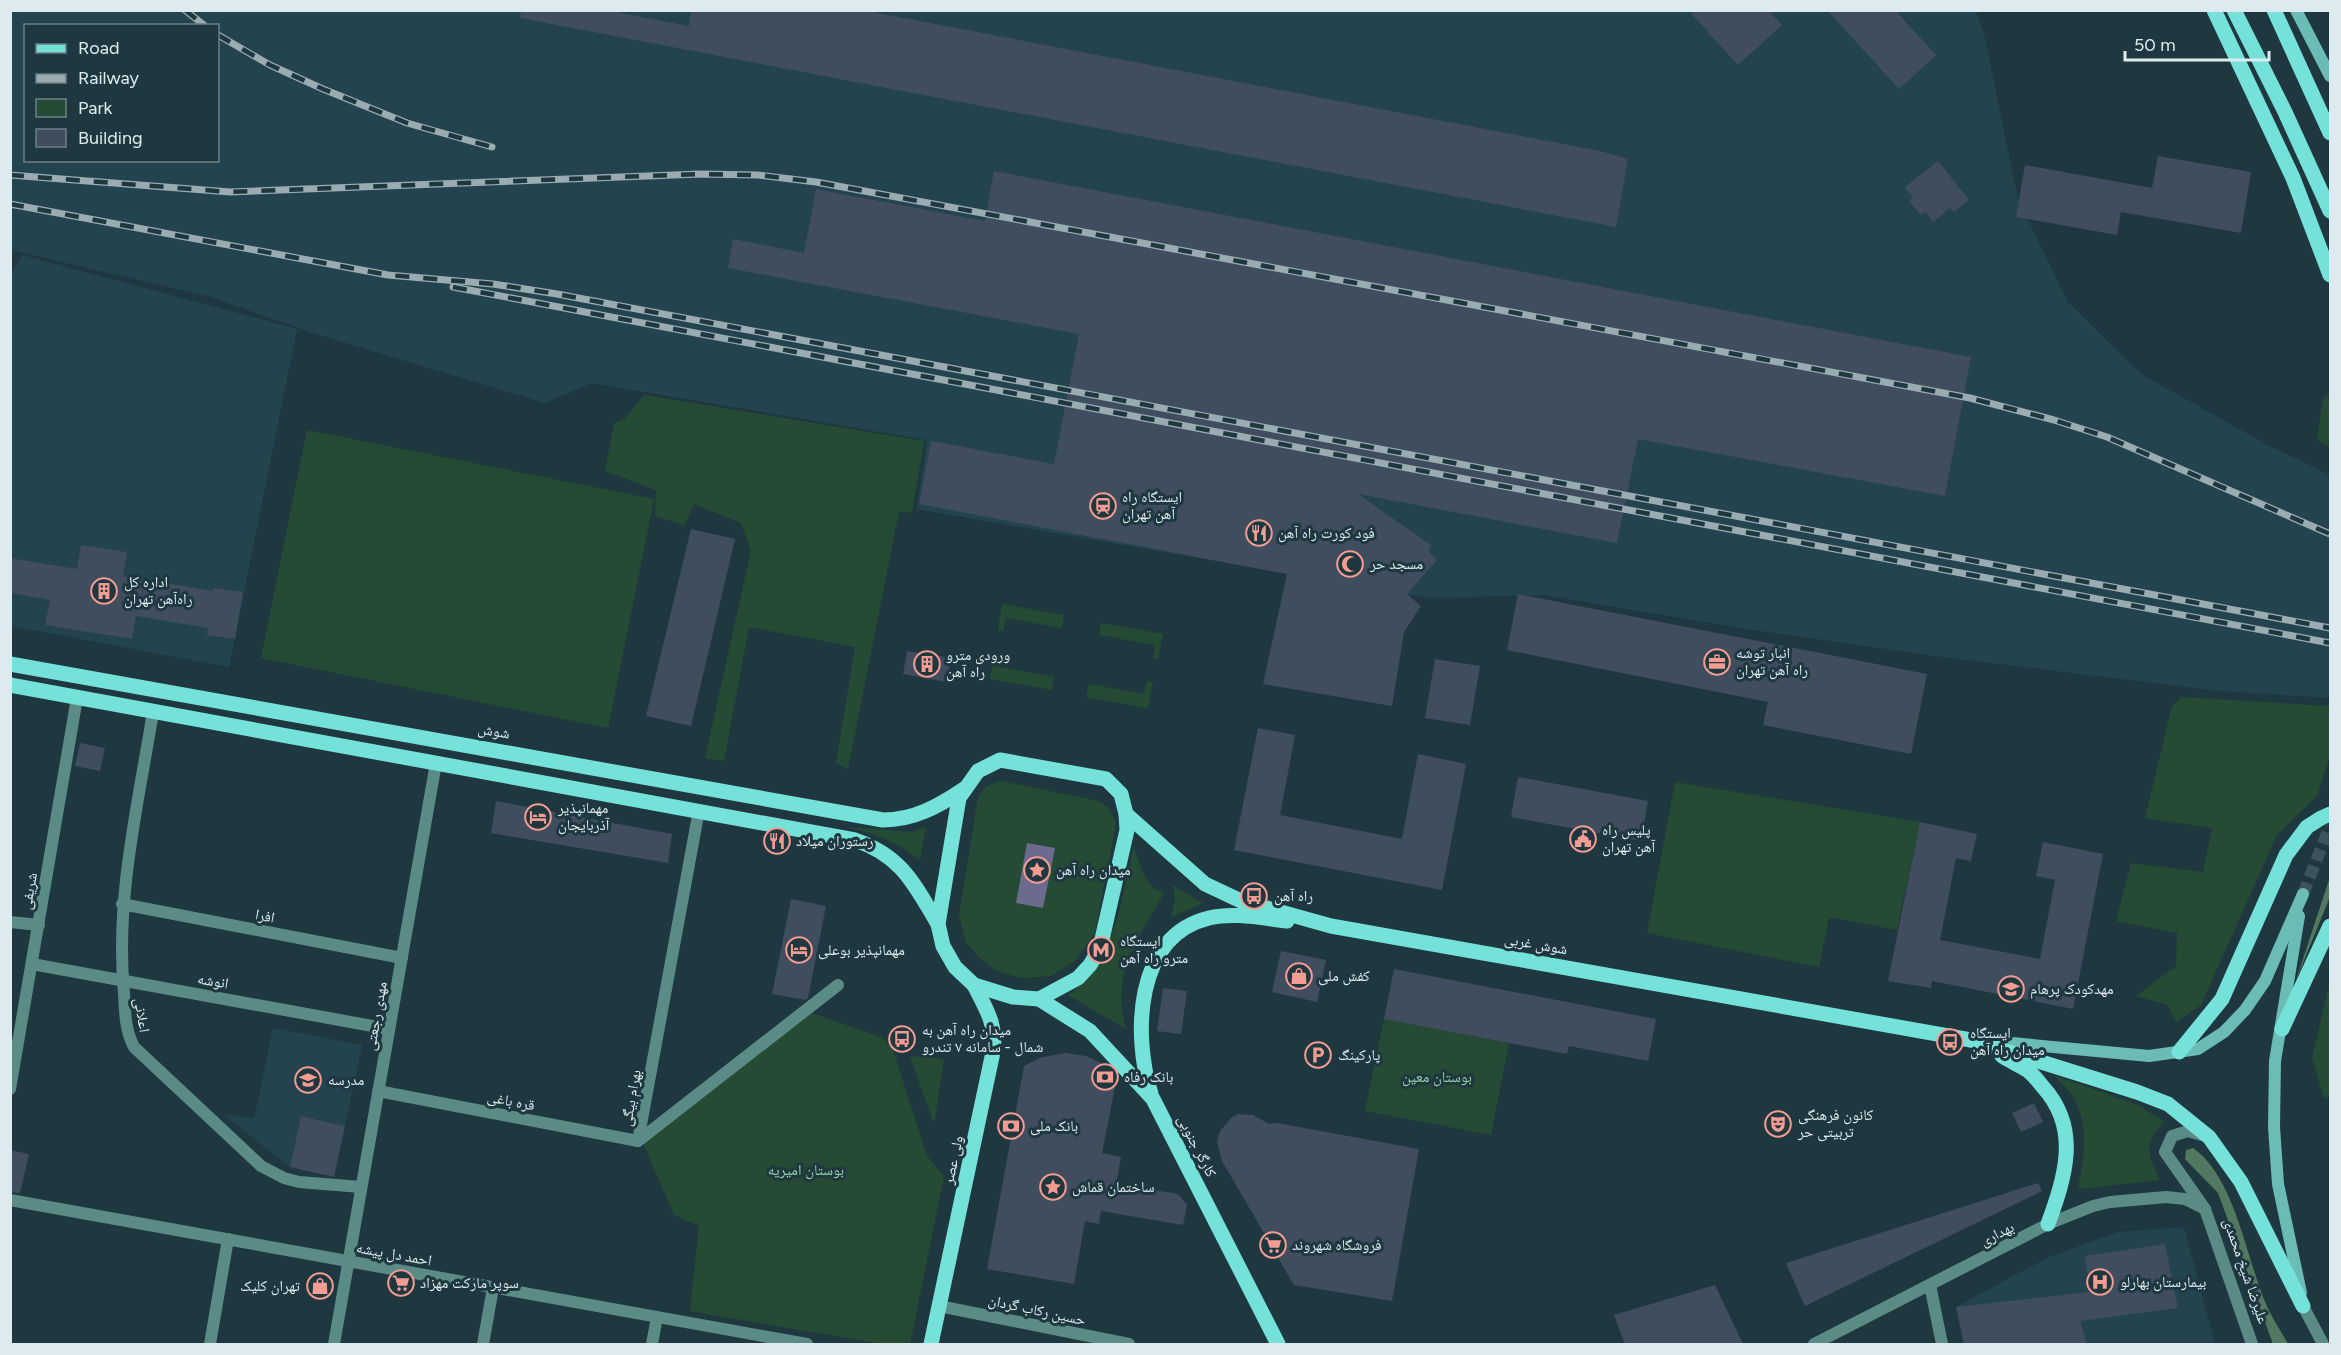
<svg xmlns="http://www.w3.org/2000/svg" width="2341" height="1355" viewBox="0 0 2341 1355" font-family="Figtree,'Noto Naskh Arabic',sans-serif">
  <rect width="100%" height="100%" fill="#1f3840"/>
  <g fill="#23444f" fill-rule="evenodd">
    <path d="M11,11h1965l8,23 34,165 49,102 74,73 130,73 59,28v223l-111,-7 -284,-35 -189,-27 -201,-34 -118,3 -510,-89 10,-69 -336,-57 -46,20 -235,-71 -102,-36 -197,-46zM26,26h192v134h-192z"/>
    <path d="M22,255l275,74 -68,338 -218,-41 -1,-350z"/>
    <path d="M273,1028l89,17 -17,81 -43,-10 -12,51 -66,-52 30,4z"/>
    <path d="M2184,1227l31,117h-251l-8,-37 93,-50 69,-25z"/>
  </g>
  <g fill="#264b35">
    <path d="M644,395l280,46 -12,72 -13,-2 -51,258 -12,-6 19,-116 -106,-20 -25,134 -19,-3 46,-207 -10,-28 -47,-19 -10,21 -29,-9 1,-26 -51,-19 9,-48 11,-4z"/>
    <path d="M2330,395v51l-13,-6 6,-43z"/>
    <path d="M307,430l347,69 -46,229 -347,-70z"/>
    <path d="M1002,604l62,11 -2,13 -56,-10 -3,13 -5,-1z"/>
    <path d="M1101,623l62,11 -5,25 -5,-1 2,-13 -56,-10z"/>
    <path d="M995,653l6,1 -2,13 55,10 -2,13 -62,-11z"/>
    <path d="M1147,681l6,1 -5,26 -62,-11 3,-13 55,10z"/>
    <path d="M2181,697l149,9v50l-13,40 -40,39 -76,170 -25,17 -8,-17 -32,-9 40,-30 1,-33 -61,-12 15,-58 72,9 9,-44 -67,-10 27,-112z"/>
    <path d="M1001,781l97,20 11,7 7,15 -21,110 -20,28 -24,15 -29,2 -26,-7 -15,-12 -15,-16 -7,-27 19,-119 9,-11z"/>
    <path d="M1675,782l245,40 -23,108 -68,-13 -10,50 -172,-34z"/>
    <path d="M847,827l65,5 14,-5 -6,33c-22,-18 -45,-26 -73,-33z"/>
    <path d="M1134,847c6,18 10,39 30,46 -26,46 -54,81 -38,136l-58,-34c47,-29 53,-98 66,-148z"/>
    <path d="M1173,885l30,18 -32,14 4,-18z"/>
    <path d="M2330,981v115l-6,2 -12,-40z"/>
    <path d="M811,1013l70,24 12,13 34,106 17,20 -34,168h-28l-192,-33 9,-85 -25,-11 -32,-74z"/>
    <path d="M1384,1019l125,24 -18,92 -126,-24z"/>
    <path d="M910,1056l34,3 -10,65z"/>
    <path d="M2054,1075l84,30 26,17c-22,24 -16,31 -4,58l-82,9c6,-31 12,-64 -5,-92 -5,-8 -13,-15 -19,-22z"/>
  </g>
  <g fill="#527960">
    <path d="M2330,877v20l-34,83z"/>
    <path d="M2193,1148c42,29 53,110 73,156 6,14 15,27 22,40h-15l-55,-151 -33,-34 1,-9z"/>
  </g>
  <path fill="#6d6a90" d="M1027,843l28,5 -12,60 -27,-5z"/>
  <g fill="#3f4d5e">
    <path d="M521,10h85l83,16 2,-16h171l738,141 28,8 -12,68 -1096,-209z"/>
    <path d="M1688,10h80l14,15 -44,40z"/>
    <path d="M1827,10h68l41,45 -37,34z"/>
    <path d="M2158,156l93,16 -10,61 -120,-21 -4,23 -101,-18 9,-52 127,23z"/>
    <path d="M1938,161l31,39 -15,12 -4,-4 -17,14 -7,-10 -5,3 -12,-14 4,-3 -8,-11z"/>
    <path d="M994,171l977,186 -26,139 -307,-57 -21,104 -259,-49 74,52 -4,5 9,9 -30,34 14,12 -17,26 -12,74 -129,-22 24,-110 -368,-70 12,-63 123,23 25,-130 -351,-66 5,-29 71,14 12,-64 169,32z"/>
    <path d="M691,529l44,10 -44,187 -45,-10z"/>
    <path d="M81,545l46,7 -4,24 90,15 1,-3 29,4 -8,47 -28,-4 1,-7 -72,-12 -4,23 -87,-14 5,-25 -40,-7v-35l67,11z"/>
    <path d="M1518,594l409,80 -16,80 -148,-29 5,-23 -261,-52z"/>
    <path d="M907,651l44,7 -4,24 -44,-8z"/>
    <path d="M1435,659l45,7 -10,59 -45,-7z"/>
    <path d="M1258,728l37,7 -15,80 122,24 16,-85 48,10 -24,126 -208,-40z"/>
    <path d="M80,743l25,5 -5,23 -25,-5z"/>
    <path d="M1518,777l130,24 -7,40 -130,-24z"/>
    <path d="M496,801l176,33 -4,29 -177,-30z"/>
    <path d="M1920,822l57,12 -6,27 -15,-3 -16,82 100,19 15,-79 -19,-4 7,-34 60,12 -30,155 -141,-28 -1,7 -43,-7z"/>
    <path d="M791,899l35,7 -18,92 -3,2 -33,-6z"/>
    <path d="M1281,951l45,9 -9,42 -45,-10z"/>
    <path d="M1394,969l262,50 -8,42 -79,-15 -2,8 -183,-35z"/>
    <path d="M1163,988l24,3 -6,43 -24,-3z"/>
    <path d="M1065,1053l21,3 17,8 14,13 -15,76 19,4 -5,28 58,8 6,3 7,9 -4,20 -82,-14 -2,13 -14,-3 -11,63 -87,-15 37,-203 15,-8z"/>
    <path d="M2034,1103l9,19 -22,10 -9,-19z"/>
    <path d="M1238,1114l15,1 16,9 8,-1 142,26 -27,152 -98,-16 -72,-124 -5,-20 3,-10 11,-13z"/>
    <path d="M301,1116l44,10 -11,51 -44,-10z"/>
    <path d="M10,1150l19,4 -9,39 -10,-1z"/>
    <path d="M2038,1183l4,8 -237,115 -19,-43z"/>
    <path d="M2165,1244l13,64 -98,13 7,23h-123l-8,-37 134,-15 -5,-36z"/>
    <path d="M1715,1285l28,59h-118l-11,-29z"/>
  </g>
  <g fill="none" stroke-linecap="round" stroke-linejoin="round">
    <path stroke="#3c535b" stroke-width="12" stroke-dasharray="12 6" stroke-linecap="butt" d="M2303,894l27,-68"/>
    <g stroke="#5a8b86" stroke-width="12">
      <path d="M153,712c-15,93 -38,187 -29,281 1,19 1,37 10,54l127,119 23,12 15,4 62,5"/>
      <path d="M122,904l280,54"/>
      <path d="M10,922l29,3"/>
      <path d="M32,964l357,65"/>
      <path d="M378,1091l260,50"/>
      <path d="M638,1141l61,-331"/>
      <path d="M638,1141l200,-156"/>
      <path d="M10,1200l797,144"/>
      <path d="M939,1306l190,38"/>
      <path d="M210,1344l18,-105"/>
      <path d="M483,1344l10,-56"/>
      <path d="M652,1344l5,-27"/>
    </g>
    <g stroke="#5a8b86" stroke-width="12">
      <path d="M10,1089l67,-391"/>
      <path d="M2205,1136l-17,-5 -16,5 -7,16 40,57 47,135"/>
      <path d="M1930,1285l12,59"/>
      <path d="M2303,1306l20,38"/>
      <path d="M334,1344l102,-581"/>
      <path d="M1814,1344l234,-120 45,-18 17,-4 56,-5 19,2 20,10"/>
    </g>
    <g stroke="#6abcb5" stroke-width="12">
      <path d="M2296,10l34,66"/>
      <path d="M2299,916l-24,145 -1,66 4,57 23,109"/>
      <path d="M1990,1041l159,15 49,-7 26,-17 21,-22 20,-29 38,-87"/>
    </g>
    <g stroke="#75e2d9" stroke-width="15">
      <path d="M2214,10l79,168 37,97"/>
      <path d="M2234,10l51,102 45,99"/>
      <path d="M2274,10l56,123"/>
      <path d="M10,664l873,156c31,0 56,-14 81,-31"/>
      <path d="M10,685l845,155c47,16 59,44 83,84"/>
      <path d="M1000,760l106,19 15,15 5,20 1,16 -27,118 -10,17 -12,13 -39,21 -26,-2 -39,-12 -19,-18 -12,-21 -5,-22 21,-126 19,-27z"/>
      <path d="M1126,814l79,70 36,17 90,25 640,114 166,52 31,12 41,33 32,45 62,124"/>
      <path d="M1039,999l51,32 63,68 125,245"/>
      <path d="M2282,1029l48,-103"/>
      <path d="M2179,1052l43,-53 64,-144 21,-28 14,-9 9,-4"/>
      <path d="M2002,1056c8,5 17,9 25,14 6,4 11,11 16,17 38,42 22,90 5,137"/>
      <path d="M1151,1094c-18,-58 -17,-158 58,-176 25,-6 52,0 78,3"/>
      <path d="M931,1344l62,-292c4,-28 -7,-43 -19,-67"/>
    </g>
    <g stroke="#9aacb2" stroke-width="7">
      <g id="rail">
        <path d="M185,10l20,16"/>
        <path d="M218,35l52,30 53,24 84,34 85,24"/>
        <path d="M10,175l220,17 470,-18 58,1 58,7 1154,216 84,22 53,17 223,97"/>
        <path d="M10,204l378,71 105,9 64,10 1773,334"/>
        <path d="M453,287l1877,356"/>
      </g>
    </g>
    <use href="#rail" stroke="#1f3840" stroke-width="4.5" stroke-dasharray="14" stroke-linecap="butt"/>
  </g>
  <defs>
    <g id="station-ring" transform="scale(1.35)"><circle r="9.5" fill="#1f3840" stroke="#f59c92" stroke-width="1.5"/><path d="M-3-6H3Q5-6 5-4V2Q5 4 3 4L4.5 6H3L1.5 4h-3L-3 6H-4.5L-3 4Q-5 4-5 2V-4Q-5-6-3-6ZM-3.5-4v3h7v-3ZM-3.5 1v1.5H-2V1ZM2 1v1.5H3.5V1Z" fill="#f59c92"/></g>
    <g id="restaurant-ring" transform="scale(1.35)"><circle r="9.5" fill="#1f3840" stroke="#f59c92" stroke-width="1.5"/><path d="M-5-6h1v4h1v-4h1v4h1v-4h1v5L-1.5 .5V6h-2V.5L-5-1ZM5-6V6H3V1.5H1.5Q1.5-4 5-6Z" fill="#f59c92"/></g>
    <g id="mosque-ring" transform="scale(1.35)"><circle r="9.5" fill="#1f3840" stroke="#f59c92" stroke-width="1.5"/><path d="M3.5-4.9A6 6 0 1 0 3.5 4.9A5 5 0 1 1 3.5-4.9Z" fill="#f59c92"/></g>
    <g id="building-ring" transform="scale(1.35)"><circle r="9.5" fill="#1f3840" stroke="#f59c92" stroke-width="1.5"/><path d="M-4-6H4V6H1V3H-1V6H-4ZM-2.5-4.3h1.7v1.8h-1.7ZM.8-4.3h1.7v1.8H.8ZM-2.5-1h1.7V.8h-1.7ZM.8-1h1.7V.8H.8Z" fill="#f59c92"/></g>
    <g id="office-ring" transform="scale(1.35)"><circle r="9.5" fill="#1f3840" stroke="#f59c92" stroke-width="1.5"/><path d="M-6-3h4V-5.5h4V-3h4V5H-6ZM-1-4.5V-3h2v-1.5ZM-6 0V1H6V0Z" fill="#f59c92"/></g>
    <g id="hotel-ring" transform="scale(1.35)"><circle r="9.5" fill="#1f3840" stroke="#f59c92" stroke-width="1.5"/><path d="M-6-4.5h1.5V1H6V5H4.5V3h-9V5H-6ZM-4 0a1.8 1.8 0 1 1 3.6 0ZM.5 0V-2.5h3Q6-2.5 6 0Z" fill="#f59c92"/></g>
    <g id="civic-ring" transform="scale(1.35)"><circle r="9.5" fill="#1f3840" stroke="#f59c92" stroke-width="1.5"/><path d="M-.6-6.5H3V-4.5H.6V-3L4-1V1h2V6H-6V1h2V-1L-.6-3ZM-1.2 2.5V6h2.4V2.5Z" fill="#f59c92"/></g>
    <g id="sight-ring" transform="scale(1.35)"><circle r="9.5" fill="#1f3840" stroke="#f59c92" stroke-width="1.5"/><path d="M0-6L1.8-2.2L6-1.7L2.9 1.2L3.7 5.4L0 3.3L-3.7 5.4L-2.9 1.2L-6-1.7L-1.8-2.2Z" fill="#f59c92"/></g>
    <g id="bus-ring" transform="scale(1.35)"><circle r="9.5" fill="#1f3840" stroke="#f59c92" stroke-width="1.5"/><path d="M-5-6H5V4H4V6H2V4H-2V6H-4V4H-5ZM-3.5-4V0h7V-4ZM-3.5 1.2v1.5H-2V1.2ZM2 1.2v1.5H3.5V1.2Z" fill="#f59c92"/></g>
    <g id="metro-ring" transform="scale(1.35)"><circle r="9.5" fill="#1f3840" stroke="#f59c92" stroke-width="1.5"/><path d="M-5.5 5V-5H-3L0 0L3-5H5.5V5H3V-.5L0 4L-3-.5V5Z" fill="#f59c92"/></g>
    <g id="shop-ring" transform="scale(1.35)"><circle r="9.5" fill="#1f3840" stroke="#f59c92" stroke-width="1.5"/><path d="M-5-2.5h2.3a2.7 3.5 0 0 1 5.4 0H5L5.5 6h-11ZM-1.5-2.5h3a1.5 2.3 0 0 0-3 0Z" fill="#f59c92"/></g>
    <g id="school-ring" transform="scale(1.35)"><circle r="9.5" fill="#1f3840" stroke="#f59c92" stroke-width="1.5"/><path d="M0-5L7-2L0 1L-7-2ZM-4 1L0 2.5L4 1V4Q0 6-4 4Z" fill="#f59c92"/></g>
    <g id="parking-ring" transform="scale(1.35)"><circle r="9.5" fill="#1f3840" stroke="#f59c92" stroke-width="1.5"/><path d="M-3.5-5.5H1a3.5 3.5 0 0 1 0 7H-1V5.5H-3.5ZM-1-3.4V-.6H.8a1.4 1.4 0 0 0 0-2.8Z" fill="#f59c92"/></g>
    <g id="bank-ring" transform="scale(1.35)"><circle r="9.5" fill="#1f3840" stroke="#f59c92" stroke-width="1.5"/><path d="M-6-4H6V4H-6ZM0-2.3a2.3 2.3 0 1 0 0 4.6a2.3 2.3 0 1 0 0-4.6Z" fill="#f59c92"/></g>
    <g id="theatre-ring" transform="scale(1.35)"><circle r="9.5" fill="#1f3840" stroke="#f59c92" stroke-width="1.5"/><path d="M-5-5.5Q0-4 5-5.5V0Q5 5 0 6Q-5 5-5 0ZM-3.3-2.5H-1v1.5H-3.3ZM1-2.5H3.3v1.5H1ZM-2.8 1Q0 5.5 2.8 1Z" fill="#f59c92"/></g>
    <g id="supermarket-ring" transform="scale(1.35)"><circle r="9.5" fill="#1f3840" stroke="#f59c92" stroke-width="1.5"/><path d="M-6-5.5h2.5l.6 2H6L4.5 2H-2.5L-4.4-4H-6ZM-1.5 3.2a1.3 1.3 0 1 0 .1 0ZM3 3.2a1.3 1.3 0 1 0 .1 0Z" fill="#f59c92"/></g>
    <g id="hospital-ring" transform="scale(1.35)"><circle r="9.5" fill="#1f3840" stroke="#f59c92" stroke-width="1.5"/><path d="M-5-5h3v3.5h4V-5h3V5h-3V1.5h-4V5h-3Z" fill="#f59c92"/></g>
  </defs>
  <g fill-rule="evenodd">
    <use href="#station-ring" x="1103" y="506"/>
    <use href="#restaurant-ring" x="1259" y="533"/>
    <use href="#mosque-ring" x="1350" y="564"/>
    <use href="#building-ring" x="104" y="591"/>
    <use href="#office-ring" x="1717" y="662"/>
    <use href="#building-ring" x="927" y="664"/>
    <use href="#hotel-ring" x="538" y="817"/>
    <use href="#civic-ring" x="1583" y="839"/>
    <use href="#restaurant-ring" x="777" y="841"/>
    <use href="#sight-ring" x="1037" y="870"/>
    <use href="#bus-ring" x="1254" y="896"/>
    <use href="#hotel-ring" x="799" y="950"/>
    <use href="#metro-ring" x="1101" y="950"/>
    <use href="#shop-ring" x="1299" y="976"/>
    <use href="#school-ring" x="2011" y="989"/>
    <use href="#bus-ring" x="902" y="1039"/>
    <use href="#bus-ring" x="1950" y="1042"/>
    <use href="#parking-ring" x="1318" y="1055"/>
    <use href="#bank-ring" x="1105" y="1077"/>
    <use href="#school-ring" x="308" y="1080"/>
    <use href="#theatre-ring" x="1778" y="1124"/>
    <use href="#bank-ring" x="1011" y="1126"/>
    <use href="#sight-ring" x="1053" y="1187"/>
    <use href="#supermarket-ring" x="1273" y="1245"/>
    <use href="#hospital-ring" x="2100" y="1282"/>
    <use href="#supermarket-ring" x="401" y="1283"/>
    <use href="#shop-ring" x="320" y="1286"/>
  </g>
  <g text-anchor="middle" dominant-baseline="central" stroke-width="6" stroke-linejoin="round" paint-order="stroke">
    <g font-size="15" fill="#ddebf1" stroke="#1f3840" text-anchor="start">
      <text x="1122" y="497">ایستگاه راه<tspan x="1122" dy="17">آهن تهران</tspan></text>
      <text x="1278" y="533">فود کورت راه آهن</text>
      <text x="1370" y="564">مسجد حر</text>
      <text x="124" y="582">اداره کل<tspan x="124" dy="17">راه‌آهن تهران</tspan></text>
      <text x="1736" y="653">انبار توشه<tspan x="1736" dy="17">راه آهن تهران</tspan></text>
      <text x="946" y="655">ورودی مترو<tspan x="946" dy="17">راه آهن</tspan></text>
      <text x="558" y="808">مهمانپذیر<tspan x="558" dy="17">آذربایجان</tspan></text>
      <text x="1602" y="830">پلیس راه<tspan x="1602" dy="17">آهن تهران</tspan></text>
      <text x="796" y="841">رستوران میلاد</text>
      <text x="1056" y="870">میدان راه آهن</text>
      <text x="1274" y="896">راه آهن</text>
      <text x="1120" y="941">ایستگاه<tspan x="1120" dy="17">مترو راه آهن</tspan></text>
      <text x="818" y="950">مهمانپذیر بوعلی</text>
      <text x="1318" y="976">کفش ملی</text>
      <text x="2030" y="989">مهدکودک پرهام</text>
      <text x="922" y="1030">میدان راه آهن به<tspan x="922" dy="17">شمال - سامانه ۷ تندرو</tspan></text>
      <text x="1970" y="1033">ایستگاه<tspan x="1970" dy="17">میدان راه آهن</tspan></text>
      <text x="1338" y="1055">پارکینگ</text>
      <text x="1124" y="1077">بانک رفاه</text>
      <text x="328" y="1080">مدرسه</text>
      <text x="1798" y="1115">کانون فرهنگی<tspan x="1798" dy="17">تربیتی حر</tspan></text>
      <text x="1030" y="1126">بانک ملی</text>
      <text x="1072" y="1187">ساختمان قماش</text>
      <text x="1292" y="1245">فروشگاه شهروند</text>
      <text x="2120" y="1282">بیمارستان بهارلو</text>
      <text x="420" y="1283">سوپر مارکت مهزاد</text>
      <text x="300" y="1286" text-anchor="end">تهران کلیک</text>
    </g>
    <g font-size="15" fill="#ddebf1" stroke="#1f3840">
      <text transform="translate(494 731) rotate(10)">شوش</text>
      <text transform="translate(29 891) rotate(-80)">شریفی</text>
      <text transform="translate(265 916) rotate(11)">افرا</text>
      <text transform="translate(1536 944) rotate(10)">شوش غربی</text>
      <text transform="translate(213 981) rotate(10)">انوشه</text>
      <text transform="translate(142 1015) rotate(81)">اعلانی</text>
      <text transform="translate(376 1016) rotate(-80)">مهدی رجعتی</text>
      <text transform="translate(631 1098) rotate(-80)">بهرام بیگی</text>
      <text transform="translate(511 1101) rotate(11)">قره باغی</text>
      <text transform="translate(1197 1146) rotate(63)">کارگر جنوبی</text>
      <text transform="translate(953 1160) rotate(-78)">ولی عصر</text>
      <text transform="translate(1997 1234) rotate(-27)">بهداری</text>
      <text transform="translate(394 1254) rotate(10)">احمد دل پیشه</text>
      <text transform="translate(2246 1271) rotate(71)">علیرضا شیخ محمدی</text>
      <text transform="translate(1037 1310) rotate(12)">حسین رکاب‌ گردان</text>
    </g>
    <g font-size="15" fill="#92d3a9" stroke="#1f3840">
      <text x="1437" y="1077">بوستان معین</text>
      <text x="806" y="1170">بوستان امیریه</text>
    </g>
  </g>
  <rect width="2341" height="1355" fill="none" stroke="#ddebf1" stroke-width="24"/>
  <rect x="24" y="24" width="195" height="138" fill="#1f3840" stroke="#6b8087" stroke-width="1.5"/>
  <rect x="36" y="44" width="30" height="9" fill="#75e2d9" stroke="#6b8087" stroke-width="1.5"/>
  <text x="78" y="54" font-size="18" fill="#ddebf1">Road</text>
  <rect x="36" y="74" width="30" height="9" fill="#9aacb2" stroke="#6b8087" stroke-width="1.5"/>
  <text x="78" y="84" font-size="18" fill="#ddebf1">Railway</text>
  <rect x="36" y="99" width="30" height="18" fill="#264b35" stroke="#6b8087" stroke-width="1.5"/>
  <text x="78" y="114" font-size="18" fill="#ddebf1">Park</text>
  <rect x="36" y="129" width="30" height="18" fill="#3f4d5e" stroke="#6b8087" stroke-width="1.5"/>
  <text x="78" y="144" font-size="18" fill="#ddebf1">Building</text>
  <path d="M2125 51v9h144v-9" fill="none" stroke="#ddebf1" stroke-width="3"/>
  <text x="2134" y="51" font-size="18" fill="#ddebf1" stroke="#1f3840" stroke-width="4.5" paint-order="stroke">50 m</text>
</svg>
